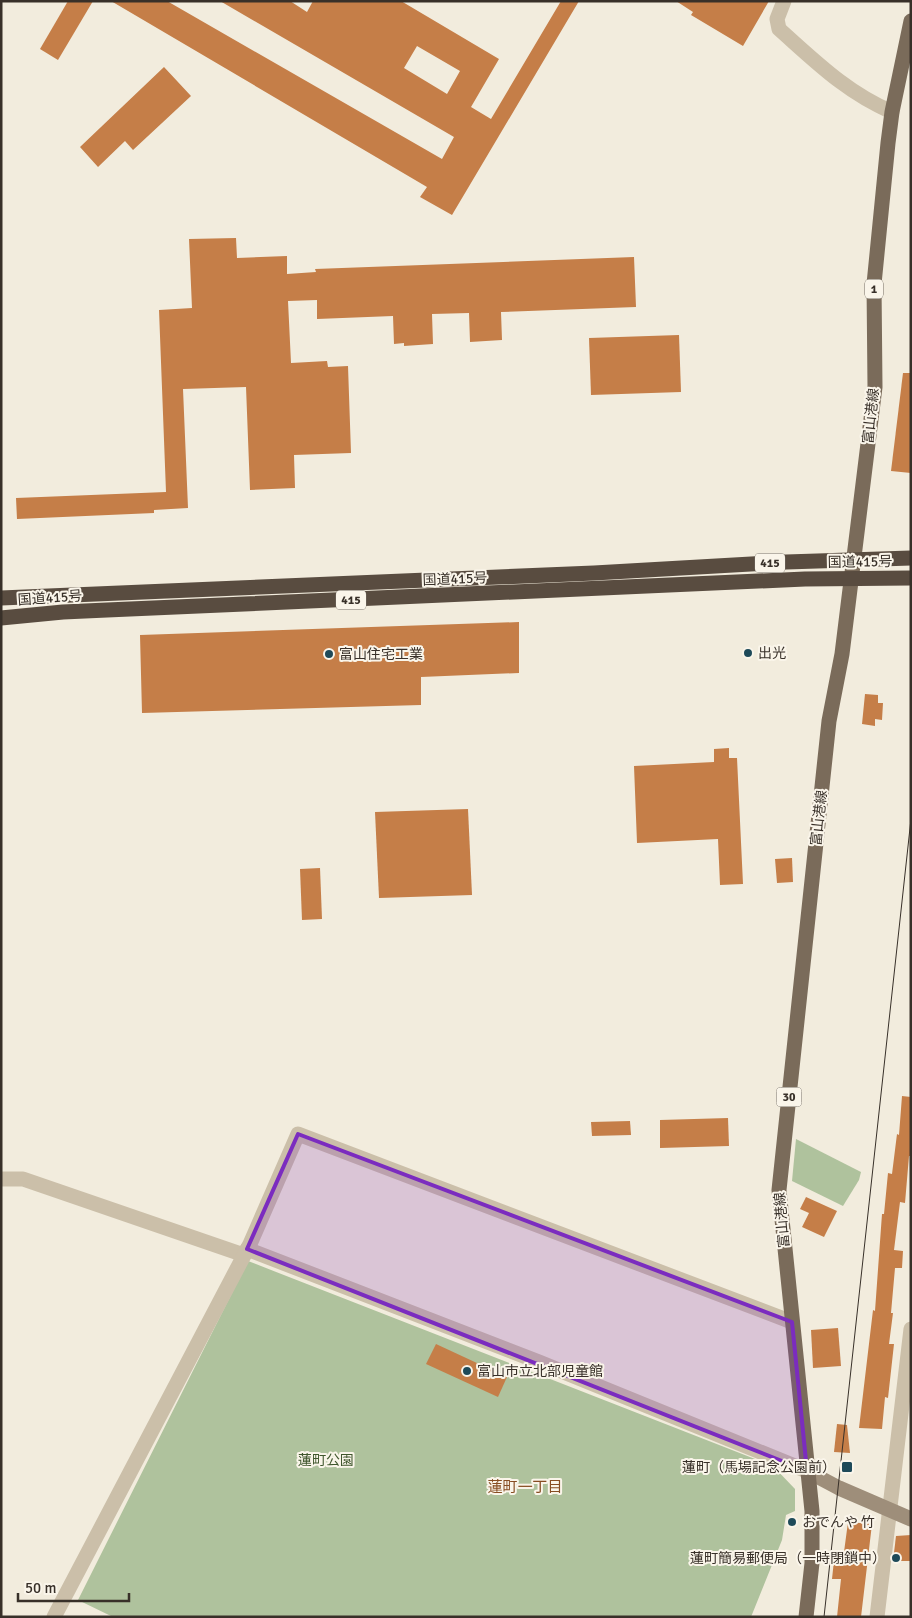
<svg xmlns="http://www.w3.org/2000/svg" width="912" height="1618" viewBox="0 0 912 1618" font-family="Signika,'Noto Sans JP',sans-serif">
  <rect width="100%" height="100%" fill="#f2ecdd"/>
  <g fill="#afc29d">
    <path d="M796,1139l65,33 -2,8 -16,26 -51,-25z"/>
    <path d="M248,1261l525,205 22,23v22l-9,4 -4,25 -31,77h-638l-35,-17z"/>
  </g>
  <g fill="#c57e48" fill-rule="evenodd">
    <path d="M68,1h25l-35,59 -18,-11z"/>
    <path d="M111,1h56l275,158 12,-22 -234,-136h70l17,11 6,-11h88l98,58 -28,48 20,12 70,-118h18l-127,214 -32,-18 7,-10zM417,46l43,25 -13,23 -43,-26z"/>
    <path d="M676,1h93l-26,45 -52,-31 2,-3z"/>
    <path d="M164,67l27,29 -58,54 -8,-9 -27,26 -18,-20z"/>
    <path d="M236,238l1,20 50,-2v18l29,-2 -1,-3 319,-12 2,50 -135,5 1,28 -32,2 -1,-29 -37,1 1,30 -29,2v-3l-10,1 -1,-28 -76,3v-19l-29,1 3,62 36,-2 1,6 20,-1 3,87 -57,2 1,33 -45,2 -4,-103 -63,2 5,119 -34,2v3l-137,6 -1,-21 150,-6 -7,-182 33,-2 -3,-69z"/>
    <path d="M679,335l2,57 -90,3 -2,-57z"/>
    <path d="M903,373h8v100l-20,-2z"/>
    <path d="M519,622v51l-98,4v28l-279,8 -2,-78z"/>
    <path d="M865,694l13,1v8h5l-1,17 -7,-1v7l-13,-2z"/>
    <path d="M729,748v10h8l6,126 -23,1 -2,-46 -81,4 -3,-77 80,-4v-13z"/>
    <path d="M468,809l4,86 -93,3 -4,-86z"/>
    <path d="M792,858l1,24 -16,1 -2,-24z"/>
    <path d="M320,868l2,51 -20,1 -2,-51z"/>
    <path d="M902,1096l9,1v59h-2l-4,47 -5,-1 -6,48 9,1 -1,17h-7l-4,45h2l-4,31h5l-6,54 -3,-1 -3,32 -23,-1 14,-118 2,1 7,-97h2l4,-41 4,1 5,-40 2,1z"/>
    <path d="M728,1118l1,28 -69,2v-28z"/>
    <path d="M630,1121l1,14 -39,1 -1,-14z"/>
    <path d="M806,1197l31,14 -13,26 -22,-10 7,-14 -9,-4z"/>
    <path d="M838,1328l3,38 -28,2 -2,-38z"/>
    <path d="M436,1344l71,33 -9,20 -72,-33z"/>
    <path d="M837,1424l10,1 3,28 -16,-1z"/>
    <path d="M848,1522l24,2 -11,93h-24l4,-38h-9l3,-28 9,1z"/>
    <path d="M911,1535v26h-18l3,-25z"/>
  </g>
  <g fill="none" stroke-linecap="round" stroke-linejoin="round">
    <g stroke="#cbbfa9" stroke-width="15">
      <path d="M784,1l-7,18 2,10c37,33 67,63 113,83"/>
      <path d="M1,1179h22l221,76"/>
      <path d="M247,1249l292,113 268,109"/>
      <path d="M54,1617l196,-373 48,-110 494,188"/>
      <path d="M877,1617l34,-288"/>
    </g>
    <path stroke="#9e8e7a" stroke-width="15" d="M807,1471l32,17 72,31"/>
    <path stroke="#7a6b5a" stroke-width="15" d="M806,1617l6,-54v-52l-33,-321 50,-469 13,-67 33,-267 -1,-103 14,-141 4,-31 19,-91"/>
    <g stroke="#594c40" stroke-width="15">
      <path d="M1,598l593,-25 192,-11 125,-4"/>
      <path d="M1,618l62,-6 44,-2 698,-31 106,-1"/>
    </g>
    <path stroke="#383029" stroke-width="1" d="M824,1617l87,-798"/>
  </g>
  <path fill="#7b2cbf" fill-opacity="0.2" stroke="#7b2cbf" stroke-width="4" stroke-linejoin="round" d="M298,1134l494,188 15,149 -560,-222z"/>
  <g fill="#1e4a59" stroke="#faf5ea" stroke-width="2">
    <circle cx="748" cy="653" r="5"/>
    <circle cx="329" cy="654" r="5"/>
    <circle cx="467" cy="1371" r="5"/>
    <rect x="841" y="1461" width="12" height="12" rx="2.5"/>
    <circle cx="792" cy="1522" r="5"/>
    <circle cx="896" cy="1558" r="5"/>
  </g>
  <g text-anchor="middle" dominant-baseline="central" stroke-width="4" stroke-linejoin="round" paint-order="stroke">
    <g fill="#faf5ea" stroke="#726b63" stroke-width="1">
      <rect x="865" y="279.5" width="18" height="19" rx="4"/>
      <rect x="755" y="553.5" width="30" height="19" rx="4"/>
      <rect x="336" y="590.5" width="30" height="19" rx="4"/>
      <rect x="776.5" y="1087.5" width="25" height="19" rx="4"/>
    </g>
    <g font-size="12" font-weight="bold" fill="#383029">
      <text x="874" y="289">1</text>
      <text x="770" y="563">415</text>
      <text x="351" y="600">415</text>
      <text x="789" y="1097">30</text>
    </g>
    <g font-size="14" fill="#383029" stroke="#faf5ea">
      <text transform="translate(871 416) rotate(-84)">富山港線</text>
      <text transform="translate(860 562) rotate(-1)">国道415号</text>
      <text transform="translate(455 579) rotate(-2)">国道415号</text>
      <text transform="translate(50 598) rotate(-4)">国道415号</text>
      <text transform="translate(819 818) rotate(-84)">富山港線</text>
      <text transform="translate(782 1220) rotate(-95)">富山港線</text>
    </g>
    <g font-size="14" fill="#383029" stroke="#faf5ea" text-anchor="start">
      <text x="758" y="653">出光</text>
      <text x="339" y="654">富山住宅工業</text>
      <text x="477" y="1371">富山市立北部児童館</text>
      <text x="836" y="1467" text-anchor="end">蓮町（馬場記念公園前）</text>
      <text x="802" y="1522">おでんや 竹</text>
      <text x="886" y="1558" text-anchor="end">蓮町簡易郵便局（一時閉鎖中）</text>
    </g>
    <g font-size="14" fill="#3f562d" stroke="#faf5ea">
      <text x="326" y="1460">蓮町公園</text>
    </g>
    <g font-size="15" fill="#874d22" stroke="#faf5ea">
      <text x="525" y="1487">蓮町一丁目</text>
    </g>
  </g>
  <rect width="912" height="1618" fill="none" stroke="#383029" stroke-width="5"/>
  <path d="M18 1593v8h111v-8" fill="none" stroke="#383029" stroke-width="2.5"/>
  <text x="25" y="1593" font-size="15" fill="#383029" stroke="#faf5ea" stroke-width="4" paint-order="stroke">50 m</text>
</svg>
